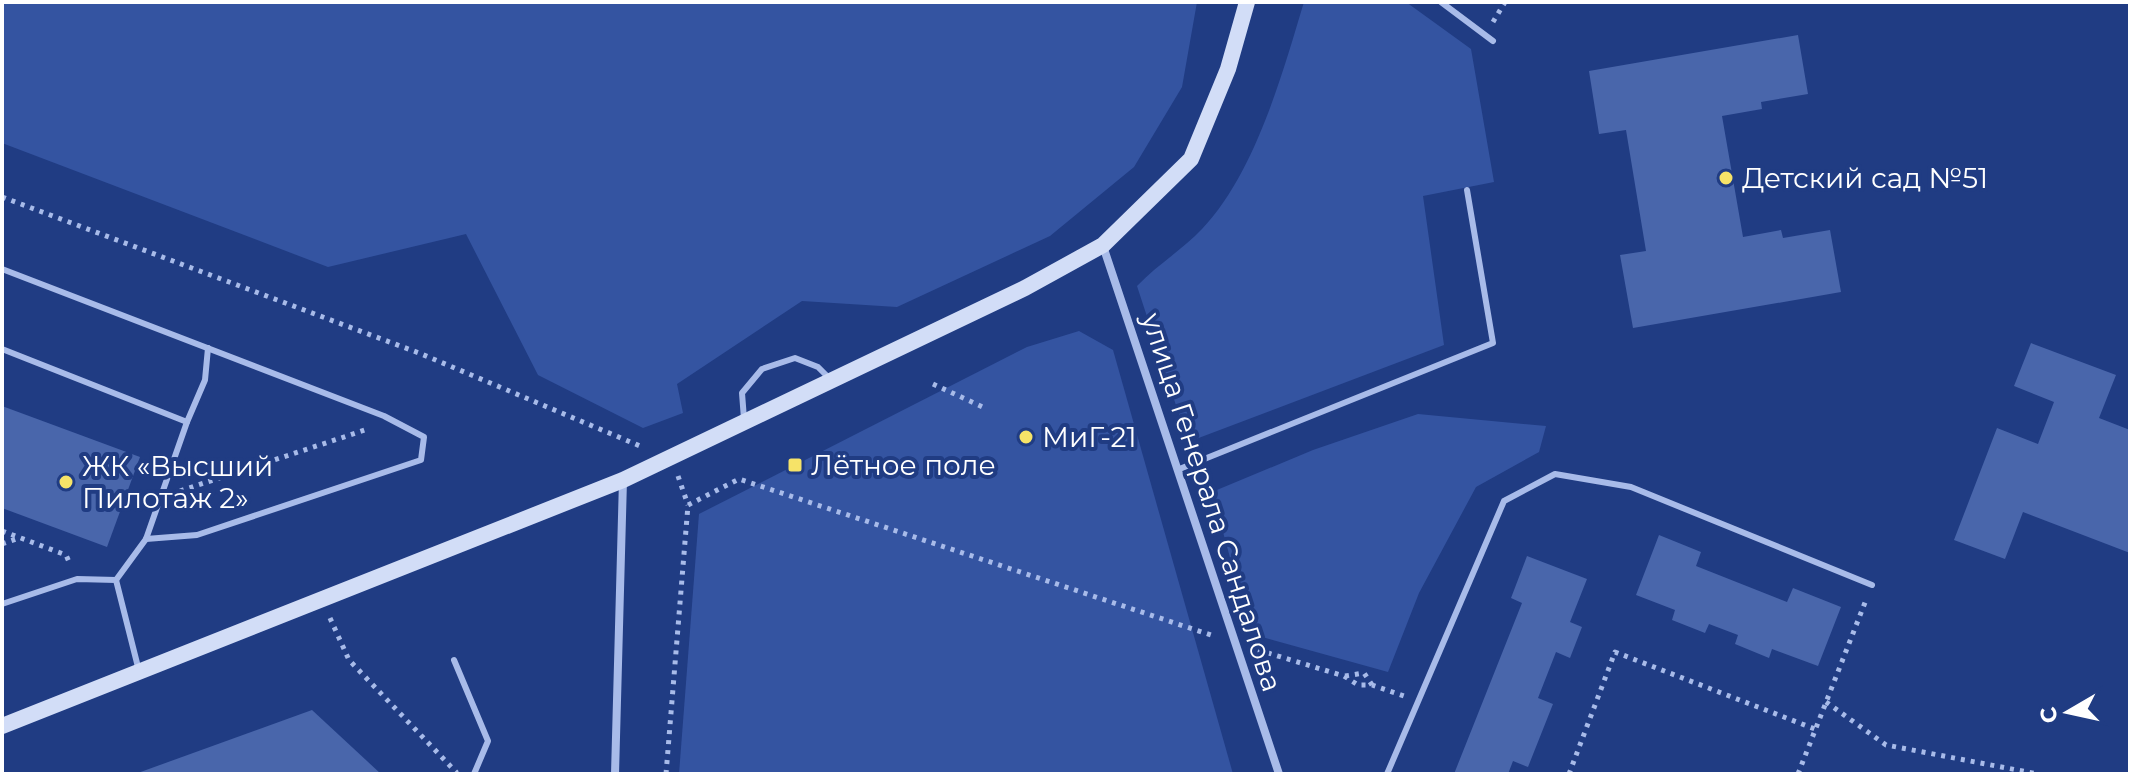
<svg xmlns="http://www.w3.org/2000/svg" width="2132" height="776" viewBox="0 0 2132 776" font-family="Montserrat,sans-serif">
  <rect width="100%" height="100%" fill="#203c83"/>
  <g fill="#3454a1">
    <path d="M2,2h1195l-15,85 -48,80 -84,69 -153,71 -95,-6 -125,83 6,29 -40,15 -105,-53 -72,-141 -138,33 -326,-124z"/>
    <path d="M1304,2h102l65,47 23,133 -71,14 21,149 -256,97 -51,-156c20,-21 45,-36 65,-57 53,-56 80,-154 102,-227z"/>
    <path d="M1079,331l34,19 120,424h-554l20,-260 328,-167z"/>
    <path d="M1418,414l128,12 -7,26 -63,35 -57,106 -31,79 -137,-38 -39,-142 101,-42z"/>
  </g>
  <g fill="#4966ab">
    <path d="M1798,35l10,59 -47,8 1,7 -40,7 21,121 38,-7 2,8 47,-8 11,62 -208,36 -13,-73 26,-4 -20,-121 -27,4 -10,-63z"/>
    <path d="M2031,343l85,32 -17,43 31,12v123l-107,-41 -18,47 -51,-19 43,-112 41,16 16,-42 -40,-16z"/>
    <path d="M2,406l138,51 -33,90 -105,-39z"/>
    <path d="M1659,535l42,17 -5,14 91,36 6,-14 48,19 -23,59 -46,-17 -3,9 -34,-14 3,-9 -29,-11 -4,9 -33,-13 3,-10 -39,-15z"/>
    <path d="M1527,556l60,23 -17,43 12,5 -12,31 -14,-6 -18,46 15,6 -25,63 -15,-6 -5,13h-54l68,-171 -11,-5z"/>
    <path d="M312,710l69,64h-246z"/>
  </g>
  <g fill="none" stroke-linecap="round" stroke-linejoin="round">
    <g stroke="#a8bbe9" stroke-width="5" stroke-dasharray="4 6" stroke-linecap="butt">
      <path d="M1493,22l12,-20"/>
      <path d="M2,197l417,156 221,93"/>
      <path d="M933,384l54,25"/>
      <path d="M678,476l10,29"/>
      <path d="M180,491l188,-62"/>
      <path d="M2,531l64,24 4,9"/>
      <path d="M2,544l17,-6"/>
      <path d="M330,618l19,42 108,113"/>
      <path d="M1258,650l86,26 14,9h14l32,11"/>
      <path d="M1345,676l19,-3 8,12"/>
      <path d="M1826,702l60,43 152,29"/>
      <path d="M666,774l22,-269 51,-26 475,157"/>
      <path d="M1569,774l46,-122 200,77"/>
      <path d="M1798,774l68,-174"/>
    </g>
    <g stroke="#a8bbe9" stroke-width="6">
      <path d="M1441,2l52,39"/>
      <path d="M2,269l382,147 40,21 -3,23 -224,75 -51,4"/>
      <path d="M2,349l185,73 -41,117 -30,41"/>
      <path d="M744,419l-2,-26 20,-24 33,-11 23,9 11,11"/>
      <path d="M187,422l18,-42 3,-32"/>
      <path d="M1177,470l316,-127 -26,-153"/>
      <path d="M2,604l75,-25 39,1 23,91"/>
      <path d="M454,660l34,81 -14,33"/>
      <path d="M1387,774l117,-273 51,-27 76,13 241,98"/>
    </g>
    <g stroke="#a8bbe9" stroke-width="8">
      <path d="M1103,246l176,528"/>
      <path d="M615,774l8,-294"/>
    </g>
    <path stroke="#d2ddf7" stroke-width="16" d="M2,726l621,-246 402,-192 78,-43 88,-86 37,-90 19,-67"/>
  </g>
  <g fill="#f6e368" stroke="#203c83" stroke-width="3">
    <circle cx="1726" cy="178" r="8"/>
    <circle cx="1026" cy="437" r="8"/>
    <rect x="787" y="457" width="16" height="16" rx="4"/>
    <circle cx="66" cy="482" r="8"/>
  </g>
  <g text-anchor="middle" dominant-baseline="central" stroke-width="8" stroke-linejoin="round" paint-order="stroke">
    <g font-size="28" fill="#fff" stroke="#203c83" text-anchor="start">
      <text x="1742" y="178">Детский сад №51</text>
      <text x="1042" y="437">МиГ-21</text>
      <text x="811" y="465">Лётное поле</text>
      <text x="82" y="466">ЖК «Высший<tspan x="82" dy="32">Пилотаж 2»</tspan></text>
    </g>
    <g font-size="28" fill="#fff" stroke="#203c83">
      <text transform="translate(1212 502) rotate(72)">улица Генерала Сандалова</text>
    </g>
  </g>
  <rect width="2132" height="776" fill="none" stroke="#ffffff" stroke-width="8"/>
  <g transform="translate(2068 712) rotate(261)" stroke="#203c83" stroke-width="6" paint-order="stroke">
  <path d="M0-6L14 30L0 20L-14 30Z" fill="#ffffff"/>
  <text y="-12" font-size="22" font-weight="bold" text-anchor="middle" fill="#ffffff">С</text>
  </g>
</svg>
